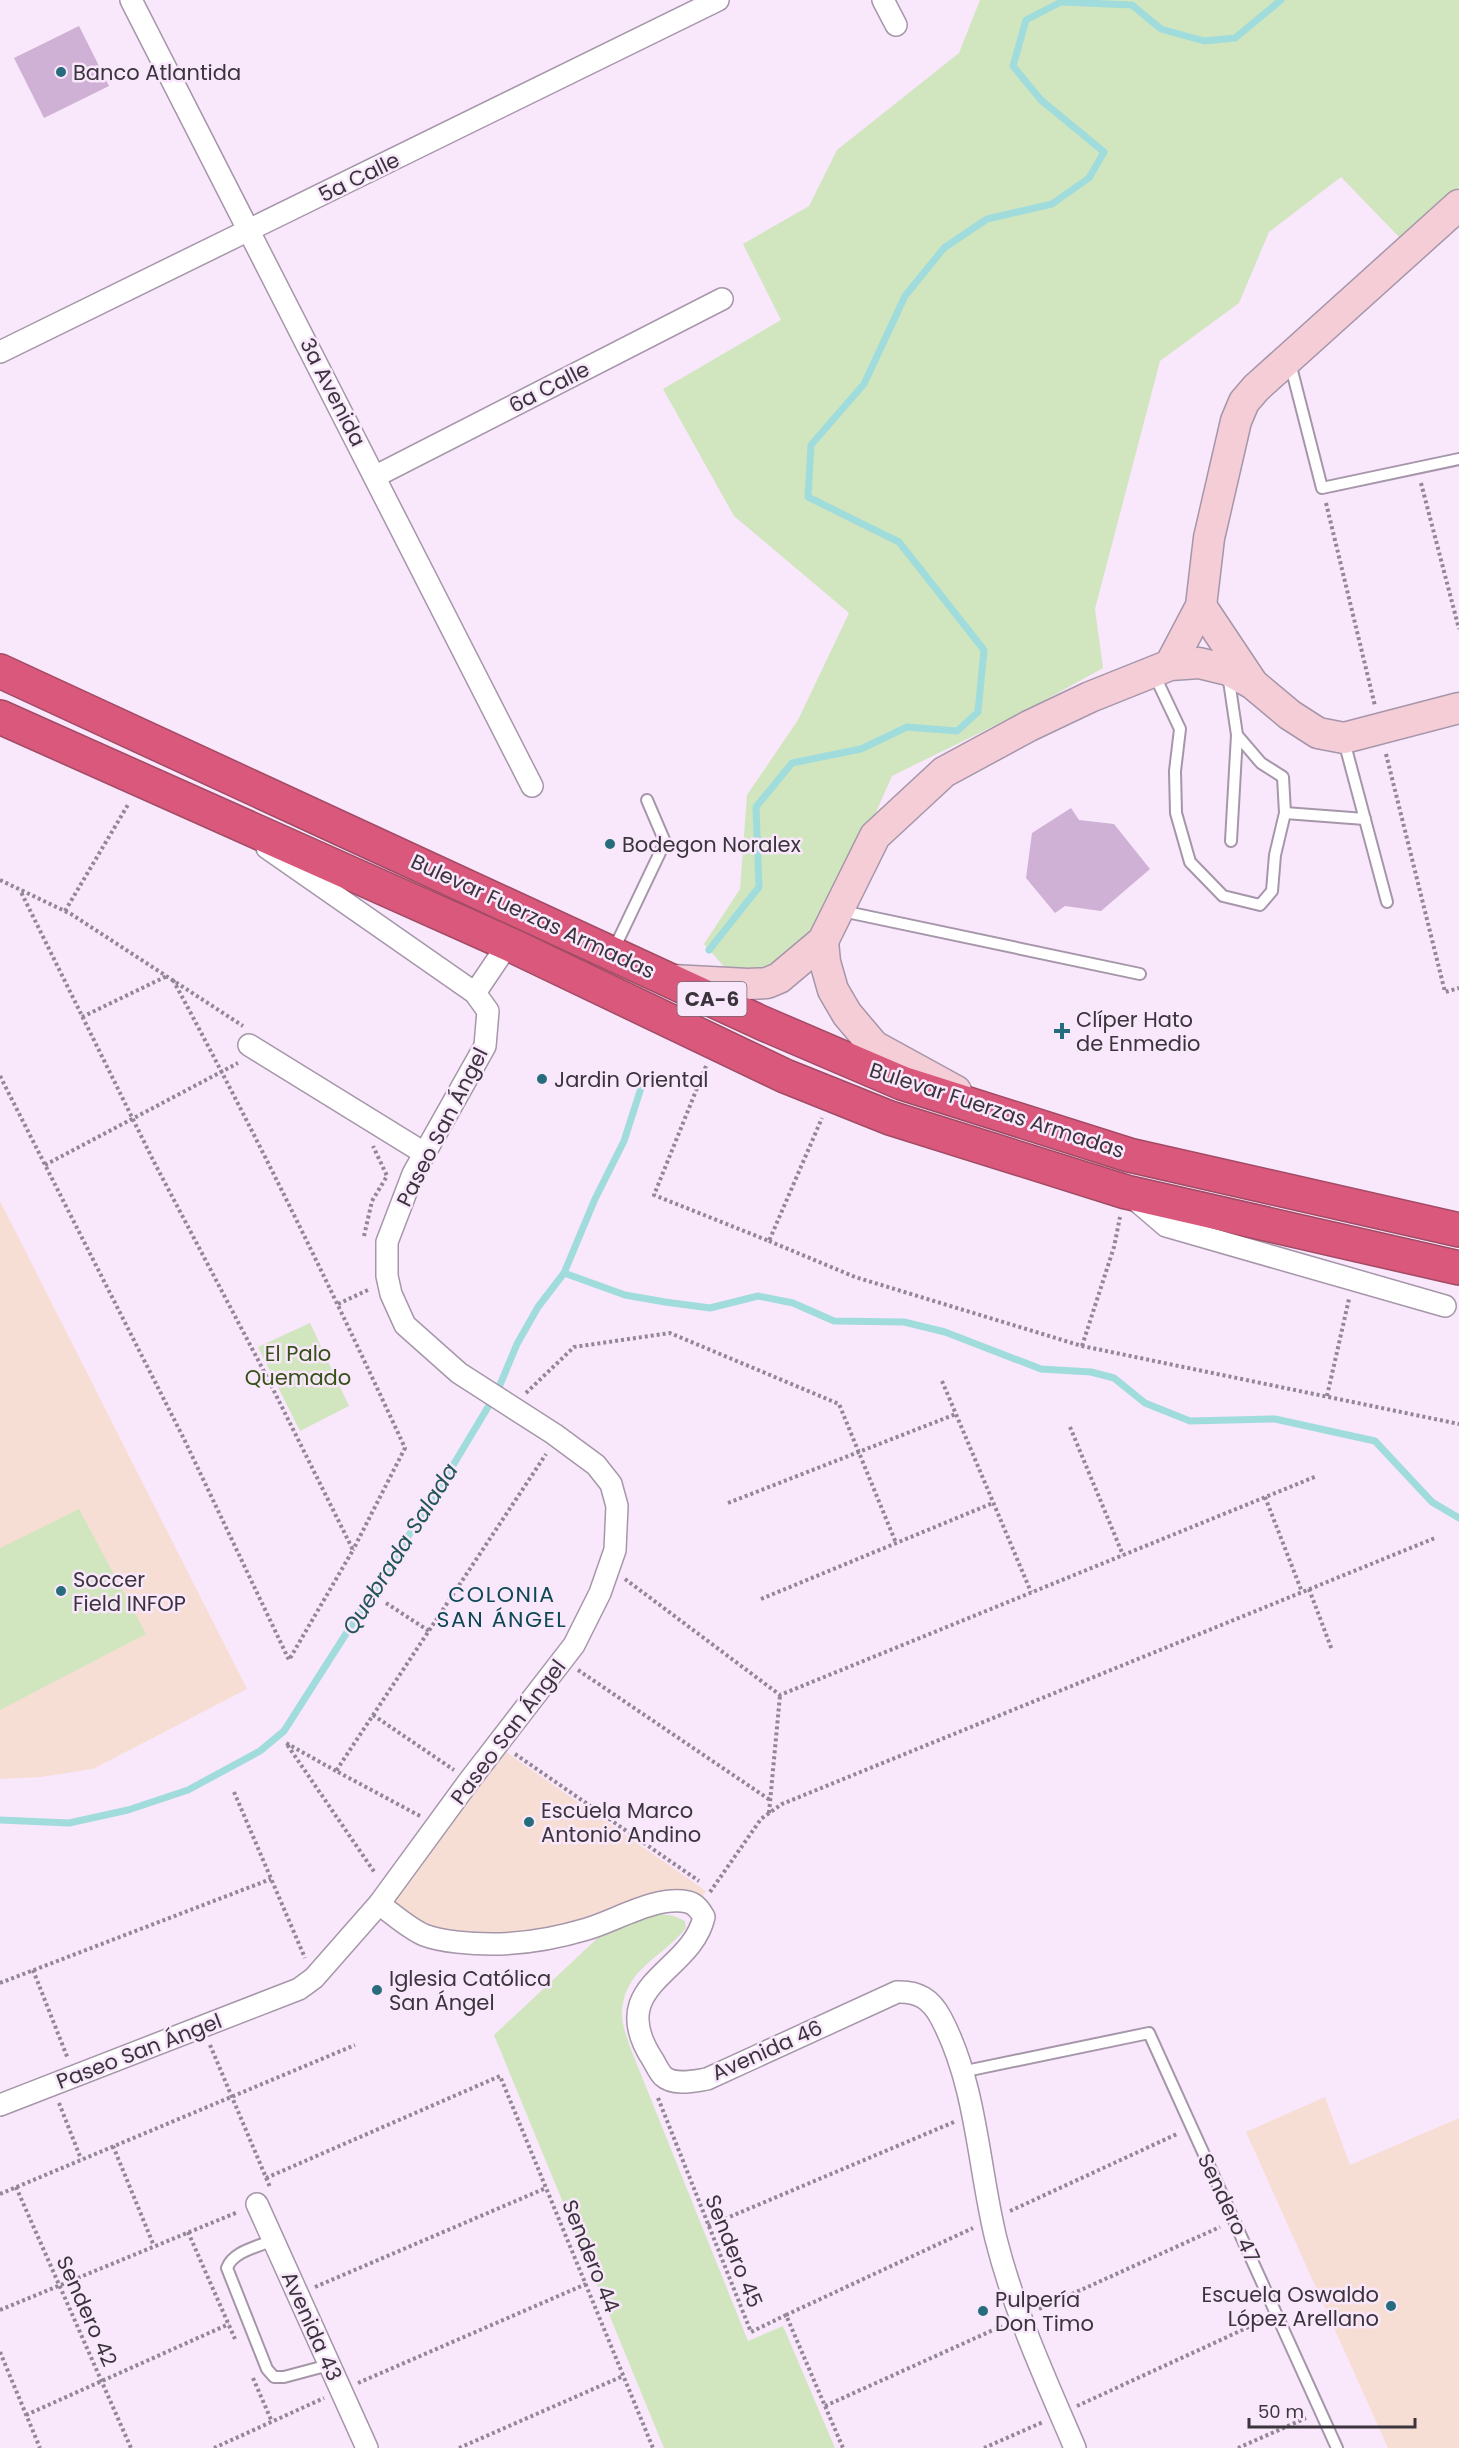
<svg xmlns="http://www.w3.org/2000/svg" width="1459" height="2448" viewBox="0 0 1459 2448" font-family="Poppins,sans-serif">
  <rect width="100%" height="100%" fill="#f9e7fc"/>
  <g fill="#f7ded5">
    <path d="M0,1201l247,488 -154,80 -52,8 -41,2z"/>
    <path d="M506,1752l200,139 -8,12 -181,35 -92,-10 -36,-23z"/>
    <path d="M1325,2097l25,68 109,-47v330h-71l-142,-316z"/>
  </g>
  <g fill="#d1e6bf">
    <path d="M980,0h479v187l-59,51 -59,-61 -72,55 -30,71 -79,58 -65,248 8,59 -67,37 -144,71 -19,43 -63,116 -42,36 -41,-1 -23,-26 36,-55 7,-94 51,-75 51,-107 -115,-97 -71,-127 118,-69 -38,-76 66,-38 28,-56 122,-97z"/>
    <path d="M310,1323l39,83 -49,25 -42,-84z"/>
    <path d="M79,1509l67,125 -146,76v-162z"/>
    <path d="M655,1913l19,3 11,5 1,7c-24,30 -64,42 -64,87 0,10 5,22 8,32l118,294 35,-15 52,122h-171l-170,-413 108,-101z"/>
  </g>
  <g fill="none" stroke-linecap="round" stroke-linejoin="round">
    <g stroke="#a1dcdd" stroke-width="7">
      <path d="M709,950l50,-63 -3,-80 36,-44 69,-14 46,-22 50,4 21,-19 6,-62 -85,-108 -91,-45 3,-52 53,-61 41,-88 39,-48 43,-29 65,-15 37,-26 15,-26 -63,-52 -28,-34 13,-46 35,-18 71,3 29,24 43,12 31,-3 46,-38"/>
      <path d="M564,1273l61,22 40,7 45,6 48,-12 35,7 41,18 70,1 41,10 96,37 50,3 23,6 31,25 45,18 85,-2 100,22 57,61 27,16"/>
      <path d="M0,1820l69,3 59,-13 60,-20 72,-39 24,-20 162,-254 51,-85 20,-48 21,-37 26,-34 31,-74 29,-58 17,-53"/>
    </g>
  </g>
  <g fill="#cfb1d5">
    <path d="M79,26l30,60 -65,32 -30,-60z"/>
    <path d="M1071,808l8,12 35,4 36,45 -49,42 -36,-5 -10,7 -29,-35 6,-45z"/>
  </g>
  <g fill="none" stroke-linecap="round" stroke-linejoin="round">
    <g stroke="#a696a9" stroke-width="14">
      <g id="lane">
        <path d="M1290,363l32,125 137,-29"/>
        <path d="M1153,672l27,57 -5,42 1,42 14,49 33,34 37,9 12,-14 3,-36 10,-42 -2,-36 -22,-14 -24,-28 -9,-61"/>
        <path d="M1344,741l43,161"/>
        <path d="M1285,813l80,6"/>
        <path d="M1231,841l6,-106"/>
        <path d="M842,911l298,63"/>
        <path d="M614,949l51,-107 -18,-42"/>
        <path d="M961,2072l188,-39 188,415"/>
        <path d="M273,2240c-15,7 -40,11 -46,28l40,101 7,8h10l45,-12"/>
      </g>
    </g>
    <g stroke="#a696a9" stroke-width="24">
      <g id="street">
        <path d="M131,0l401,786"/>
        <path d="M883,0l13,25"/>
        <path d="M0,352l718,-352"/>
        <path d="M376,476l346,-177"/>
        <path d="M475,993l33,-49"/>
        <path d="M249,1045l175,108"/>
        <path d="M1131,1196l35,30 279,80"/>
        <path d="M379,1904c14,10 29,24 45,31 18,7 49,9 68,9 32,0 65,-6 95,-15 30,-9 70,-34 101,-27 8,2 12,8 16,15 -13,57 -101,67 -51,143 3,5 6,12 10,16 11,10 31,5 44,3l190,-87c21,-1 34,7 44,26 36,68 37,148 55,221 18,72 50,141 79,209"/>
        <path d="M0,2105l299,-116 15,-11 65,-74 90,-123 105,-136 26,-52 15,-43 2,-44 -6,-22 -15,-19 -42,-31 -95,-61 -54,-48 -14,-31 -4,-18v-34l26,-68 72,-128 3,-35 -13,-18 -208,-145"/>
        <path d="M257,2204l110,244"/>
      </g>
    </g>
    <g stroke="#a696a9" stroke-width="33">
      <g id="secondary">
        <path d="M1201,606l50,75"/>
        <path d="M1170,665l31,-59 8,-68 27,-117 8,-19 12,-14 203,-183"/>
        <path d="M823,941l2,21 8,28 14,24 27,32 82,45"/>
        <path d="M672,980l76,4 19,-1 12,-5 44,-37 52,-105 69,-64 85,-46 61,-29 80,-32 29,-2 29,7 25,14 37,31 28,18 26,5 115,-30"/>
      </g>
    </g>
    <g stroke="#a24b65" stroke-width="36">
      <g id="highway">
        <path d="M0,671l762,352 140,60 227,72 330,75"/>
        <path d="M0,717l513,229 272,130 105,42 236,74 333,76"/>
      </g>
    </g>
    <g stroke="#938795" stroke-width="4" stroke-dasharray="3 3" stroke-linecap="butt">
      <path d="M1421,483l38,146"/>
      <path d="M1326,503l49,203"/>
      <path d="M1386,754l59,238 14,-4"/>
      <path d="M0,880l71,34 172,112"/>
      <path d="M65,911l64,-108"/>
      <path d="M173,980c83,154 159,310 232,468l-52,102"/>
      <path d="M82,1017l85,-41"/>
      <path d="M706,1066l-52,129 115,46 53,-123"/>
      <path d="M0,1076l184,363 105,221 64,-110 -85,-171 -114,-217 -134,-272"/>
      <path d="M45,1165l193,-102"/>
      <path d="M364,1236l8,-35 15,-25 -14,-30"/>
      <path d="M769,1241l86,36 227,69 377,78"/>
      <path d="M338,1304l32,-15"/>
      <path d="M1082,1346l32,-99 6,-30"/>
      <path d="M942,1381l89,211"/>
      <path d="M526,1393l48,-46 96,-14 169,71 57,139"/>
      <path d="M1327,1396l22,-97"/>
      <path d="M1070,1427l53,128"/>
      <path d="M1265,1497l37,95"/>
      <path d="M728,1503l228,-89"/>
      <path d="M625,1579l155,116 537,-219"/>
      <path d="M1309,1589l23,61"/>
      <path d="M761,1599l232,-96"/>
      <path d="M386,1603l43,28"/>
      <path d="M578,1670l192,130"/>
      <path d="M373,1715l81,55"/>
      <path d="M515,1754l184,127"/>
      <path d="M336,1771l-50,-28 89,130"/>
      <path d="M234,1792l71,166"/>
      <path d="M769,1813l11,-118"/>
      <path d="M420,1816l-84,-45 210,-317"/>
      <path d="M710,1892l51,-73 21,-15 653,-266"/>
      <path d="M33,1970l35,89"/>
      <path d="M0,1983l271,-104"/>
      <path d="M210,2045l60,142"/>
      <path d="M658,2098l93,234 35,-17 57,133"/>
      <path d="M59,2103l22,56"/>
      <path d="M113,2146l41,100"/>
      <path d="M266,2178l234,-102 153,372"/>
      <path d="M16,2187l115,261"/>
      <path d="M0,2194l355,-149"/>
      <path d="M1010,2211l167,-77"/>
      <path d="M708,2226l246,-104"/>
      <path d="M188,2232l47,107"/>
      <path d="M315,2287l231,-99"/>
      <path d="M1039,2309l181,-82"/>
      <path d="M0,2310l238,-98"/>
      <path d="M786,2315l187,-87"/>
      <path d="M0,2352l40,96"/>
      <path d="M253,2378l19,44"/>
      <path d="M358,2383l228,-99"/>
      <path d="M825,2406l177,-80"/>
      <path d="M1077,2406l187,-86"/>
      <path d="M26,2415l203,-91"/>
      <path d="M214,2448l110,-50"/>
      <path d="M459,2448l164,-72"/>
      <path d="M984,2448l59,-26"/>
      <path d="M1238,2448l68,-30"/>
    </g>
    <use href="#lane" stroke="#fff" stroke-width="10"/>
    <use href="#street" stroke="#fff" stroke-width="21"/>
    <use href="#secondary" stroke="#f4cdd7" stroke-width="30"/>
    <use href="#highway" stroke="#d9587b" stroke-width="33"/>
  </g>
  <g fill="#276c7c" stroke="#f9e7fc" stroke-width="2">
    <circle cx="61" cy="72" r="6"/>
    <circle cx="610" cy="844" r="6"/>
    <path d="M1059 1022h6v6h6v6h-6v6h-6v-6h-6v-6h6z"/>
    <circle cx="542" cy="1079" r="6"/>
    <circle cx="61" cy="1591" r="6"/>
    <circle cx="529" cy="1822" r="6"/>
    <circle cx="377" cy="1990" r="6"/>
    <circle cx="1391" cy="2306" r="6"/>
    <circle cx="983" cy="2311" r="6"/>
  </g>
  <g text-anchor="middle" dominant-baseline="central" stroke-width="5" stroke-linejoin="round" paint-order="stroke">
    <rect fill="#f9e7fc" stroke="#746a76" stroke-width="1.5" x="677.5" y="982" width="69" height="34" rx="4.5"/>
    <g font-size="20" font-weight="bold" fill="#3b343c">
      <text x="712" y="999">CA-6</text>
    </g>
    <g font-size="21" fill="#3b343c" stroke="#f9e7fc" text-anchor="start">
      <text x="73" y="72">Banco Atlantida</text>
      <text x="622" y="844">Bodegon Noralex</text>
      <text x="1076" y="1019">Clíper Hato<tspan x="1076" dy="24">de Enmedio</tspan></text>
      <text x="554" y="1079">Jardin Oriental</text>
      <text x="73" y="1579">Soccer<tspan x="73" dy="24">Field INFOP</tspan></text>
      <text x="541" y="1810">Escuela Marco<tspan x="541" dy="24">Antonio Andino</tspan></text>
      <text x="389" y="1978">Iglesia Católica<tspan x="389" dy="24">San Ángel</tspan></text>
      <text x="1379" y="2294" text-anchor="end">Escuela Oswaldo<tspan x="1379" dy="24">López Arellano</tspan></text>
      <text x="995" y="2299">Pulpería<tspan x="995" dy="24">Don Timo</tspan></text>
    </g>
    <g font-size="21" fill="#3b343c" stroke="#f9e7fc">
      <text transform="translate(359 177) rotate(-26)">5a Calle</text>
      <text transform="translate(549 387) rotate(-27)">6a Calle</text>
      <text transform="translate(333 392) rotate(63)">3a Avenida</text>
      <text transform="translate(533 916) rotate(25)">Bulevar Fuerzas Armadas</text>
      <text transform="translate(997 1110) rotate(18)">Bulevar Fuerzas Armadas</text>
      <text transform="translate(442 1127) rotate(-63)">Paseo San Ángel</text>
      <text transform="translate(508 1732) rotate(-53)">Paseo San Ángel</text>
      <text transform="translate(767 2050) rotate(-24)">Avenida 46</text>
      <text transform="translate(139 2051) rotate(-21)">Paseo San Ángel</text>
      <text transform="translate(1229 2208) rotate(65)">Sendero 47</text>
      <text transform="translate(734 2251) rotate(68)">Sendero 45</text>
      <text transform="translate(591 2256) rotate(68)">Sendero 44</text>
      <text transform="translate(87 2311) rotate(66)">Sendero 42</text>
      <text transform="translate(312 2326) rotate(66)">Avenida 43</text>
    </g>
    <g font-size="21" fill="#365117" stroke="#f9e7fc">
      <text x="298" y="1353">El Palo<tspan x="298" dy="24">Quemado</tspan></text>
    </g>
    <g font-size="22" font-style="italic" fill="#225557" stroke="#f9e7fc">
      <text transform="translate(400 1549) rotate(-58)">Quebrada Salada</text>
    </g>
    <g font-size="22" letter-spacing="1.5" fill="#0d4854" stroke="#f9e7fc">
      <text x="502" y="1594">COLONIA<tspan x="502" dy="25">SAN ÁNGEL</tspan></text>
    </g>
  </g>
  <path d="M1249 2418v9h166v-9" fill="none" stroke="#3b343c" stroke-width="3"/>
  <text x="1258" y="2418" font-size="18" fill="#3b343c" stroke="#f9e7fc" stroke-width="4.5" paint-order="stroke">50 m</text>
</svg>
